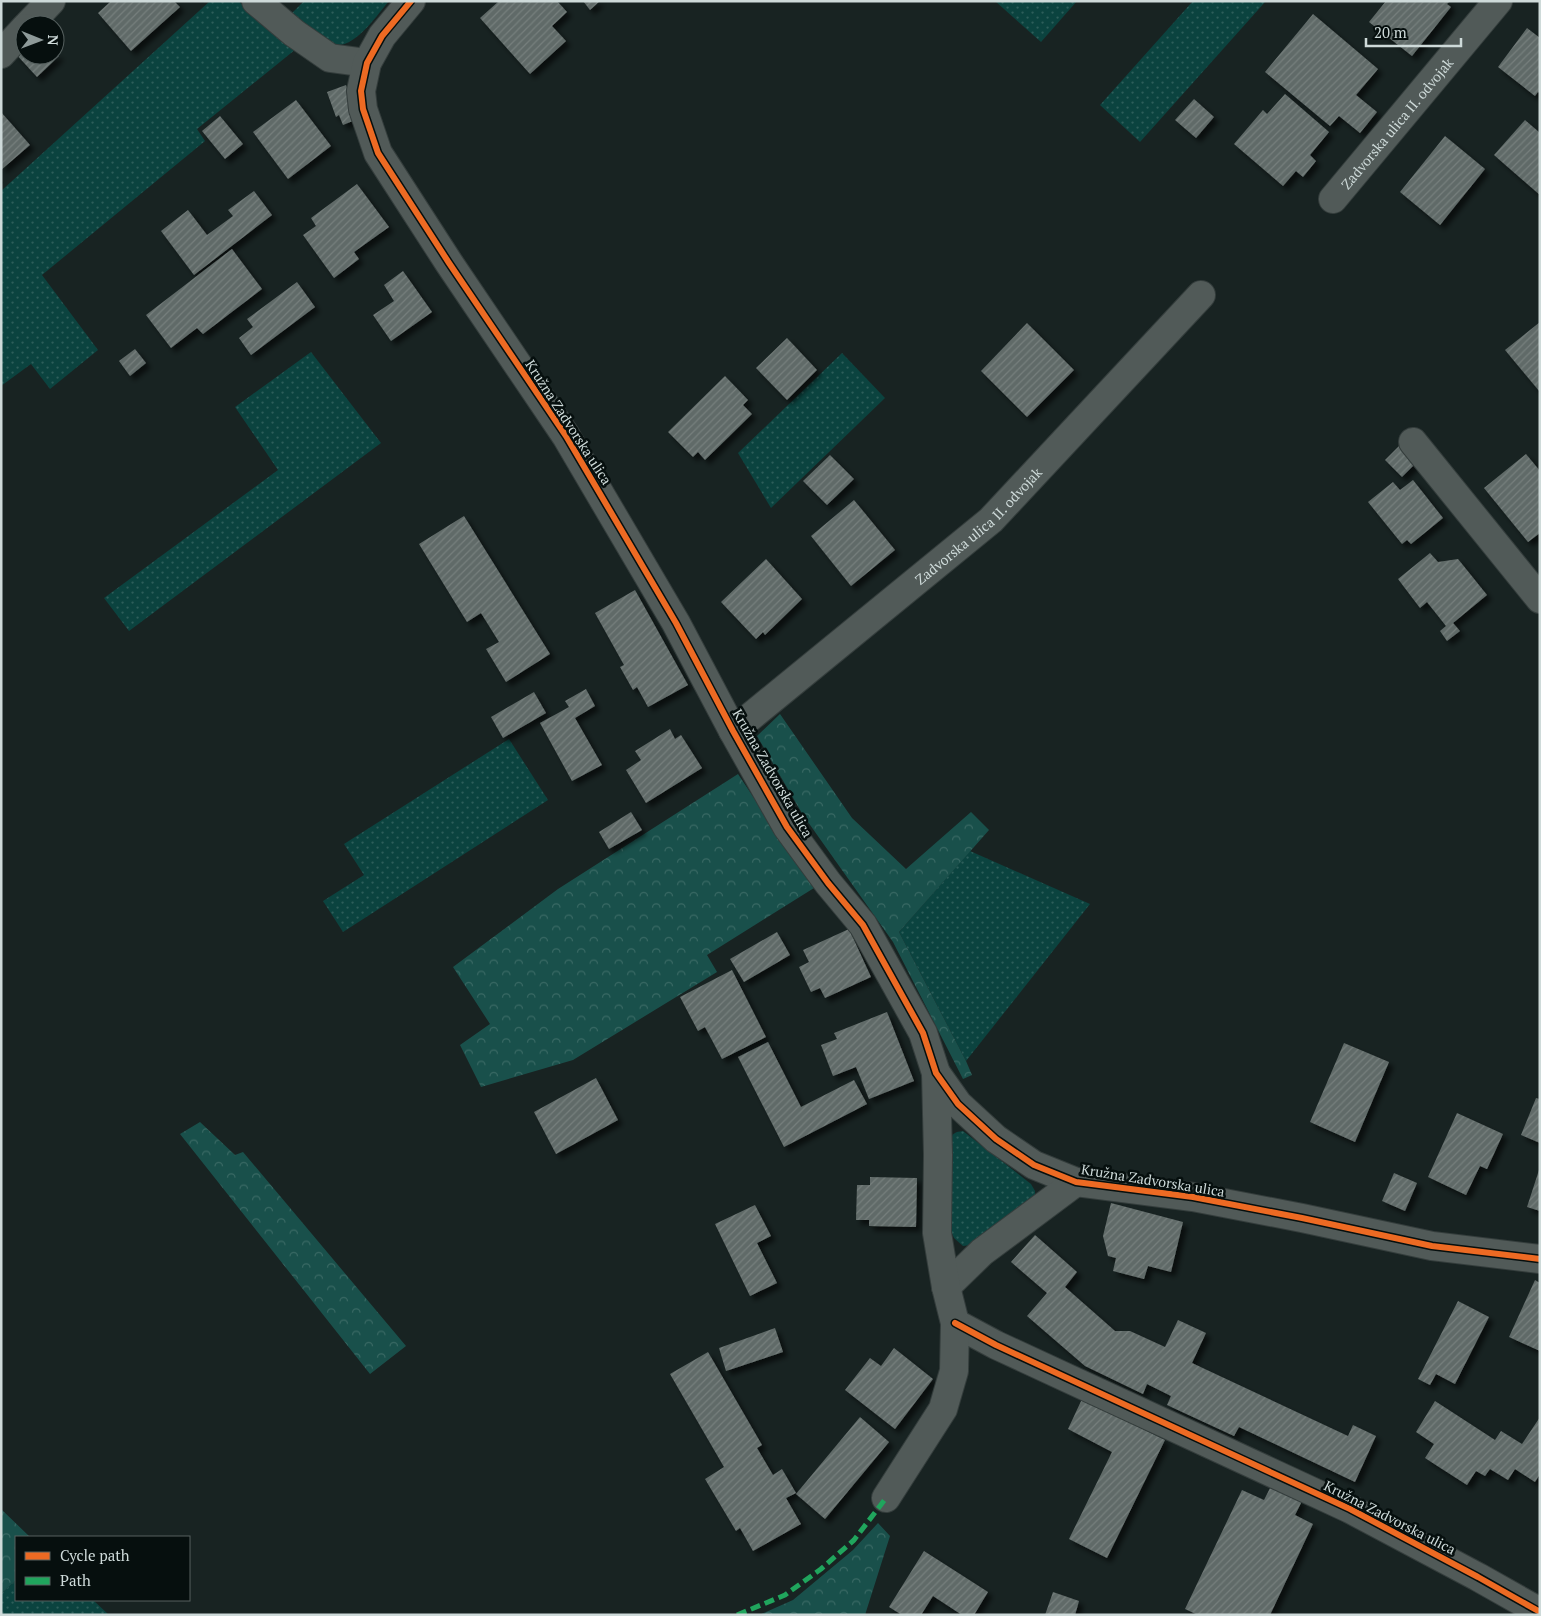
<svg xmlns="http://www.w3.org/2000/svg" width="1541" height="1616" viewBox="0 0 1541 1616" font-family="'PT Serif',serif">
  <defs>
    <pattern id="grass-dots" width="8" height="8" patternUnits="userSpaceOnUse" patternTransform="scale(1.25)"><rect width="8" height="8" fill="#0b433f"/><path d="M2 2h.1M6 6h.1" fill="none" stroke="#2d5e5a" stroke-width="1.8" stroke-linecap="round"/></pattern>
    <pattern id="forest-crowns" width="20" height="18" patternUnits="userSpaceOnUse" patternTransform="scale(1.25)"><rect width="20" height="18" fill="#19504b"/><path d="M2 6a3 3 0 1 1 6 0M12 15a3 3 0 1 1 6 0" fill="none" stroke="#396964"/></pattern>
    <pattern id="building-hatch" width="6" height="6" patternUnits="userSpaceOnUse" patternTransform="scale(1.25)"><rect width="6" height="6" fill="#606a68"/><path d="M-1 1l2-2M0 6l6-6M5 7l2-2" fill="none" stroke="#767f7d"/></pattern>
    <filter id="shadow"><feDropShadow dx="4.5" dy="4.5" stdDeviation="2.5" flood-color="#0009"/></filter>
  </defs>
  <rect width="100%" height="100%" fill="#182322"/>
  <g fill="url(#grass-dots)">
    <path d="M210,1h28l58,48 -99,80 8,12 -163,134 56,75 -48,39 -19,-25 -30,22v-195z"/>
    <path d="M304,1h85c-14,16 -37,53 -60,42 -11,-5 -28,-21 -38,-29z"/>
    <path d="M995,1h82l-36,41z"/>
    <path d="M1193,1h73l-126,141 -40,-37z"/>
    <path d="M311,352l70,91 -252,188 -25,-33 174,-128 -43,-63z"/>
    <path d="M842,353l43,45 -114,110 -33,-55z"/>
    <path d="M509,739l39,61 -205,132 -20,-31 41,-26 -20,-31z"/>
    <path d="M970,851l120,53 -124,157 -67,-129z"/>
    <path d="M963,1131l68,53 4,7v4l-64,50 -8,1 -9,-8 -3,-7 -1,-90c2,-8 5,-9 13,-10z"/>
    <path d="M16,1580v20h77l16,15h-108v-21z"/>
  </g>
  <g fill="url(#forest-crowns)">
    <path d="M780,714l72,104 54,51 65,-57 18,18 -90,102 67,129 6,14 -9,4 -70,-137 -90,-127 -46,-79z"/>
    <path d="M738,774l76,114 -107,67 10,17 -144,88 -92,27 -21,-42 30,-21 -37,-57 105,-78z"/>
    <path d="M200,1122l35,33 8,-3 163,194 -36,28 -190,-240z"/>
    <path d="M1,1509l29,28h-14v43l-15,14z"/>
    <path d="M878,1523l12,13 -25,79h-106l34,-15 60,-50z"/>
  </g>
  <g fill="url(#building-hatch)" filter="url(#shadow)">
    <path d="M111,1h63l6,6 -49,44 -33,-38z"/>
    <path d="M499,1h58l10,11 -15,14 14,15 -36,33 -50,-56z"/>
    <path d="M583,1h17l-10,9z"/>
    <path d="M1386,1h64l-3,3 4,3 -39,49 -43,-34z"/>
    <path d="M1313,14l65,55 -22,26 21,17 -17,21 -21,-17 -9,10 -65,-54z"/>
    <path d="M1527,28l13,10v55l-2,-1 -3,4 -37,-29z"/>
    <path d="M25,43v12h30v-3l4,4 -22,21 -22,-24z"/>
    <path d="M346,85l10,24 -1,11 -12,5 -4,-10 -3,2 -9,-25z"/>
    <path d="M1285,94l44,38 -19,23 6,6 -13,16 -7,-6 -13,15 -49,-42 29,-34 4,4z"/>
    <path d="M1194,99l20,18 -18,21 -21,-18z"/>
    <path d="M296,100l35,46 -43,33 -35,-47z"/>
    <path d="M1,112l29,33 -29,25z"/>
    <path d="M220,116l23,28 -18,15 -23,-28z"/>
    <path d="M1525,120l15,13v62l-46,-40z"/>
    <path d="M1445,136l40,33 -45,56 -40,-33z"/>
    <path d="M357,184l32,43 -35,25 5,7 -25,19 -31,-43 13,-9 -5,-8z"/>
    <path d="M254,191l18,24 -78,60 -33,-44 27,-21 19,25 26,-19 -5,-6z"/>
    <path d="M232,249l30,40 -59,45 -6,-6 -26,20 -25,-33z"/>
    <path d="M403,271l29,41 -41,29 -18,-26 21,-14 -10,-16z"/>
    <path d="M297,282l18,25 -64,48 -12,-17 14,-11 -6,-8z"/>
    <path d="M1540,322v70l-35,-42z"/>
    <path d="M1027,323l47,47 -47,47 -46,-46z"/>
    <path d="M787,338l30,32 -30,30 -31,-32z"/>
    <path d="M135,349l11,14 -16,13 -11,-15z"/>
    <path d="M725,376l23,24 -5,5 9,9 -47,46 -7,-8 -5,5 -25,-25z"/>
    <path d="M1399,446l17,17 -14,14 -17,-17z"/>
    <path d="M1526,454l14,17v62l-12,9 -44,-54z"/>
    <path d="M830,455l24,24 -27,26 -24,-24z"/>
    <path d="M1413,480l30,38 -32,26 -4,-4 -5,4 -34,-42 25,-20 7,8z"/>
    <path d="M854,500l41,50 -44,36 -40,-50z"/>
    <path d="M464,516l86,138 -44,28 -20,-33 13,-7 -18,-29 -14,9 -48,-78z"/>
    <path d="M1430,553l8,9 20,-3 29,36 -34,28 7,8 -13,10 -7,-10 6,-5 -19,-24 -7,6 -22,-29z"/>
    <path d="M766,559l36,40 -37,36 -2,-3 -7,7 -35,-37z"/>
    <path d="M635,590l53,95 -40,22 -11,-20 -4,3 -13,-23 4,-2 -29,-52z"/>
    <path d="M586,689l9,17 -20,12 27,47 -30,16 -32,-58 29,-16 -4,-6z"/>
    <path d="M534,692l12,21 -43,25 -12,-21z"/>
    <path d="M670,729l5,10 6,-4 21,33 -56,35 -20,-33 15,-10 -6,-9z"/>
    <path d="M631,812l11,18 -33,19 -10,-17z"/>
    <path d="M849,929l22,48 -46,21 -5,-10 -9,4 -12,-25 10,-5 -6,-12z"/>
    <path d="M777,932l13,23 -46,27 -14,-23z"/>
    <path d="M732,970l34,67 -44,22 -17,-32 -7,4 -18,-34z"/>
    <path d="M887,1012l27,69 -45,18 -13,-32 -23,9 -12,-31 16,-6 -3,-6z"/>
    <path d="M768,1042l33,65 53,-27 13,24 -83,43 -46,-90z"/>
    <path d="M1344,1043l45,19 -34,80 -45,-20z"/>
    <path d="M596,1078l22,42 -62,34 -22,-42z"/>
    <path d="M1536,1098l4,1v44l-19,-8z"/>
    <path d="M1457,1113l46,21 -16,35 -7,-3 -14,29 -38,-18z"/>
    <path d="M1539,1170h1v41l-13,-4z"/>
    <path d="M1394,1173l23,10 -12,28 -23,-10z"/>
    <path d="M870,1177l47,1 -1,49 -47,-1v-6h-13l1,-35h13z"/>
    <path d="M1111,1203l72,19 -12,50 -23,-6 -4,13 -31,-8 3,-13 -8,-2 -5,-20z"/>
    <path d="M755,1205l16,31 -14,7 20,40 -27,13 -35,-72z"/>
    <path d="M1035,1235l42,37 -12,15 50,44h15l35,16 13,-27 28,13 -14,30 156,73 5,-11 23,11 -21,46 -116,-55 -5,9 -67,-31 4,-9 -24,-12 -4,10 -58,-28 -58,-50 20,-23 -36,-31z"/>
    <path d="M1535,1280l5,3v68l-31,-14z"/>
    <path d="M1458,1301l31,16 -34,67 -19,-10 -6,11 -12,-6z"/>
    <path d="M775,1328l8,24 -57,19 -7,-23z"/>
    <path d="M894,1348l39,31 -38,50 -50,-39 25,-32 11,8z"/>
    <path d="M708,1352l54,93 -5,3 16,27 9,-6 14,24 -10,5 15,26 -48,27 -13,-23 -4,3 -31,-52 19,-12 -54,-93z"/>
    <path d="M1082,1399l83,41 -58,118 -38,-19 43,-87 -44,-23z"/>
    <path d="M1435,1401l60,39 6,-9 21,13 18,-27v57l-5,8 -20,-13 -7,11 -18,-11 -5,7 -9,-5 -9,14 -42,-27 9,-14 -18,-12z"/>
    <path d="M860,1417l29,25 -64,77 -29,-25z"/>
    <path d="M1271,1486l31,15 -7,14 18,9 -43,91h-72l-13,-6 57,-119 22,10z"/>
    <path d="M924,1551l64,41 -14,23h-12l-29,-19 -12,19h-19l-13,-8z"/>
    <path d="M1053,1592l26,9 -4,14h-30z"/>
  </g>
  <g fill="none" stroke-linecap="round" stroke-linejoin="round">
    <g stroke="#343d3c" stroke-width="30">
      <g id="minor">
        <path d="M256,1l38,32 36,25 37,5"/>
        <path d="M411,1l-29,35 -15,27 -6,28 2,18 15,44 71,110 117,173 110,187 57,108 54,96 41,56 35,42 60,108 13,40 22,31 38,35 38,26 42,17 117,15 109,21 130,28 108,13"/>
        <path d="M28,25l23,-24"/>
        <path d="M1,54l24,-26"/>
        <path id="s1" d="M1333,199l165,-198"/>
        <path d="M1413,442l127,157"/>
        <path id="s2" d="M733,731l258,-211 210,-225"/>
        <path d="M946,1287l36,-35 94,-70"/>
        <path d="M955,1323l41,22 354,164 128,68 62,35"/>
        <path d="M886,1498l57,-89 11,-38 1,-48 -9,-36 -9,-54 1,-78 -2,-82"/>
      </g>
    </g>
    <use href="#minor" stroke="#515a58" stroke-width="28"/>
    <path stroke="#20a55d" stroke-width="5" stroke-dasharray="10 5" stroke-linecap="butt" d="M737,1615l48,-20 36,-26 33,-29 32,-42"/>
    <g stroke="#060f0e" stroke-width="9">
      <g id="cycleway">
        <path d="M411,1l-29,35 -15,27 -6,28 2,18 15,44 71,110 117,173 110,187 57,108 54,96 41,56 35,42 60,108 13,40 22,31 38,35 38,26 42,17 117,15 109,21 130,28 108,13"/>
        <path d="M955,1323l41,22 354,164 128,68 62,35"/>
      </g>
    </g>
    <use href="#cycleway" stroke="#ed6a23" stroke-width="6"/>
  </g>
  <g text-anchor="middle" dominant-baseline="central" stroke-width="5" stroke-linejoin="round" paint-order="stroke">
    <g font-size="14" fill="#cedad9" stroke="#060f0e">
      <text stroke="none"><textPath href="#s1" startOffset="99">Zadvorska ulica II. odvojak</textPath></text>
      <text transform="translate(569 422) rotate(57)">Kružna Zadvorska ulica</text>
      <text stroke="none"><textPath href="#s2" startOffset="320">Zadvorska ulica II. odvojak</textPath></text>
      <text transform="translate(773 773) rotate(60)">Kružna Zadvorska ulica</text>
      <text transform="translate(1153 1180) rotate(9)">Kružna Zadvorska ulica</text>
      <text transform="translate(1390 1517) rotate(27)">Kružna Zadvorska ulica</text>
    </g>
  </g>
  <rect width="1541" height="1616" fill="none" stroke="#cedad9" stroke-width="5"/>
  <rect x="15" y="1536" width="175" height="65" fill="#060f0e" stroke="#56605f"/>
  <rect x="25" y="1552" width="25" height="8" fill="#ed6a23" stroke="#56605f"/>
  <text x="60" y="1561" font-size="15" fill="#cedad9">Cycle path</text>
  <rect x="25" y="1577" width="25" height="8" fill="#20a55d" stroke="#56605f"/>
  <text x="60" y="1586" font-size="15" fill="#cedad9">Path</text>
  <g transform="translate(40 40) rotate(91)"><circle r="24" fill="#060f0e" stroke="#56605f"/>
  <path d="M0-4L9 19L0 12L-9 19Z" fill="#8e9a99"/>
  <text y="-8" font-size="14" font-weight="bold" text-anchor="middle" fill="#cedad9">N</text>
  </g>
  <path d="M1366 38v8h95v-8" fill="none" stroke="#cedad9" stroke-width="2.5"/>
  <text x="1374" y="38" font-size="15" fill="#cedad9" stroke="#060f0e" stroke-width="4" paint-order="stroke">20 m</text>
</svg>
